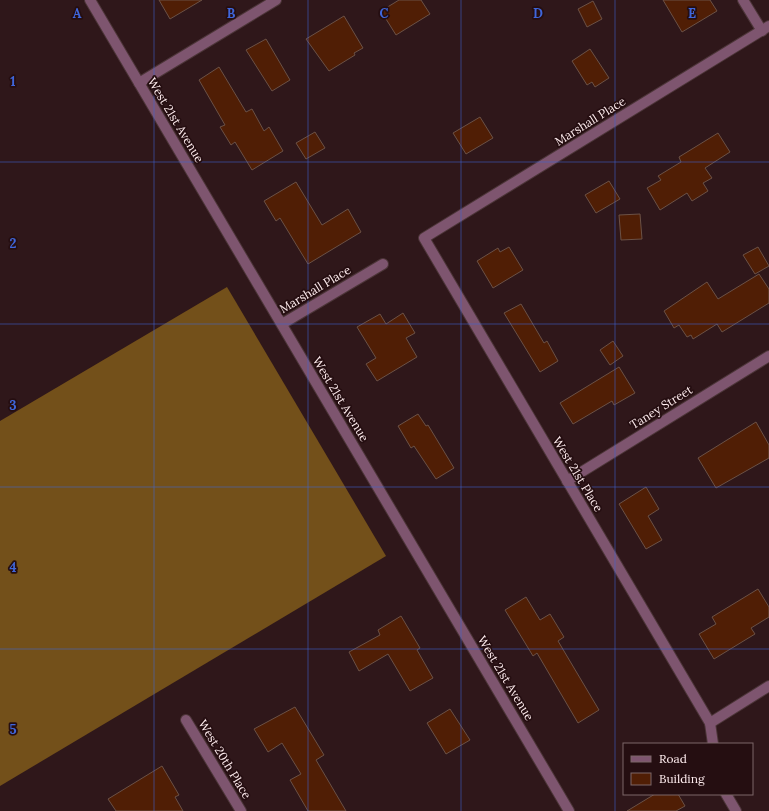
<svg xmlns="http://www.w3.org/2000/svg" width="769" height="811" viewBox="0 0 769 811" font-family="Lora,serif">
  <rect width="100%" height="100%" fill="#2f171a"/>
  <path fill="#73501a" d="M227,287l159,269 -386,230v-365z"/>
  <g fill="#501e05" stroke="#6b5146">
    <path d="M159,0h43l-32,19z"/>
    <path d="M399,0h22l9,14 -34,21 -15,-24z"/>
    <path d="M663,0h47l7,11 -35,21z"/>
    <path d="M593,1l9,18 -15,8 -9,-18z"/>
    <path d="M344,16l19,32 -9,5 1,2 -26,16 -23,-32z"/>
    <path d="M266,39l24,41 -18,11 -26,-41z"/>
    <path d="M590,49l19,29 -14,9 -3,-5 -5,3 -15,-24z"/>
    <path d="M219,67l27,45 6,-3 12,22 5,-4 14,24 -31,19 -17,-28 -4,3 -11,-18 5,-2 -26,-45z"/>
    <path d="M480,117l13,21 -27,16 -13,-21z"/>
    <path d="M315,132l10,16 -19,11 -10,-16z"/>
    <path d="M718,133l12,19 -25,16 7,10 -9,5 5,8 -16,10 -5,-8 -27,17 -13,-22 14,-8 -3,-4 23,-14 -2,-5z"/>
    <path d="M609,181l11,18 -24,14 -11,-18z"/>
    <path d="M296,182l26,43 26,-16 13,23 -53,32 -28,-46 -4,3 -12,-20z"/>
    <path d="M640,214l2,25 -21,1 -2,-25z"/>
    <path d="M509,247l14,23 -30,18 -16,-27 21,-13 2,4z"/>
    <path d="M758,247l11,19 -14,8 -12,-19z"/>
    <path d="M759,274l10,15v14l-47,29 -5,-8 -24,15 -2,-4 -4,2 -8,-12 -5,3 -10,-17 43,-29 11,17z"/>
    <path d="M521,304l23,39 3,-2 11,20 -18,11 -36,-59z"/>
    <path d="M403,313l12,20 -9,5 11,19 -40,24 -11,-17 10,-6 -19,-31 23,-13 6,10z"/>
    <path d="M613,341l10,15 -13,9 -10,-15z"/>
    <path d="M619,367l16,26 -21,12 -2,-4 -39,23 -13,-21z"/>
    <path d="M418,414l8,12 2,-1 26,43 -18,11 -22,-33 -3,2 -13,-22z"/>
    <path d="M756,422l13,23v13l-53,30 -18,-30z"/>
    <path d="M646,487l13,22 -11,7 14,24 -16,9 -27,-45z"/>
    <path d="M758,589l11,18v10l-18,11 4,6 -41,25 -15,-25 17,-10 -4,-7z"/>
    <path d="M526,597l14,23 10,-6 14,23 -6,4 41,69 -21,13 -41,-70 -4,3 -28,-46z"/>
    <path d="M401,616l19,32 -3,2 16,28 -23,13 -22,-37 -29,17 -10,-19 31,-17 -2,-5z"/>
    <path d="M295,707l29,48 -8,5 30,51h-38l-18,-31 11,-6 -19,-31 -14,9 -14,-23z"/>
    <path d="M450,709l20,31 -24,14 -19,-31z"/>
    <path d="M162,766l17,29 -4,2 8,14h-67l-8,-12z"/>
    <path d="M655,794h23l7,12 -9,5h-49z"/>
  </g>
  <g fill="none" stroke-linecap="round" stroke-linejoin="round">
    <g stroke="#4c3538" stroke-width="12">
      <g id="minor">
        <path d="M90,0l479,811"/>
        <path d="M743,0l19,31"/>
        <path d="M139,83l137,-83"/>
        <path d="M282,324l101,-60"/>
        <path d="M567,481l202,-125"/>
        <path d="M186,720l55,91"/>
        <path d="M710,723l59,-37"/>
        <path d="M713,744l-3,-21 -286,-485 345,-212"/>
        <path d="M726,794l10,17"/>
      </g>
    </g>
    <use href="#minor" stroke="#7e556f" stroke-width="10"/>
  </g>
  <path fill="none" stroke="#3f66db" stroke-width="1" stroke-opacity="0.55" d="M154,0v811M308,0v811M461,0v811M615,0v811M0,162h769M0,324h769M0,487h769M0,649h769"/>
  <g text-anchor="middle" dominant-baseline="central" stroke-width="3.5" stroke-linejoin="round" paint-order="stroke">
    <g font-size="12" fill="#feecee" stroke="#250e11">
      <text transform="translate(176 120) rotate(59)">West 21st Avenue</text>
      <text transform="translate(590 121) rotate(-32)">Marshall Place</text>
      <text transform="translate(315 289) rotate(-31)">Marshall Place</text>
      <text transform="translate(341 399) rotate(59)">West 21st Avenue</text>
      <text transform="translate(661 407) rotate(-32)">Taney Street</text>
      <text transform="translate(578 474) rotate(59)">West 21st Place</text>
      <text transform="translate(506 678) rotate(59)">West 21st Avenue</text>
      <text transform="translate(225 759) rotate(59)">West 20th Place</text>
    </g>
  </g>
  <g font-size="13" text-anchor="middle" font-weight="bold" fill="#3f66db" stroke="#250e11" stroke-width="3.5" stroke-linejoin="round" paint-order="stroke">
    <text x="77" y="18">A</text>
    <text x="231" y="18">B</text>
    <text x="384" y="18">C</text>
    <text x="538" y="18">D</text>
    <text x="692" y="18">E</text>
    <text x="13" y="86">1</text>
    <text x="13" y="248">2</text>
    <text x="13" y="410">3</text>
    <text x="13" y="572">4</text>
    <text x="13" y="734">5</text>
  </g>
  <rect x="623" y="743" width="130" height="52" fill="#250e11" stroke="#7c6769"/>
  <rect x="631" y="756" width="20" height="6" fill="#7e556f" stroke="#7c6769"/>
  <text x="659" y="763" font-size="12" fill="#feecee">Road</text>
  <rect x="631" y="773" width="20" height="12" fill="#501e05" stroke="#7c6769"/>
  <text x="659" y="783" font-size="12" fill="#feecee">Building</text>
</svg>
